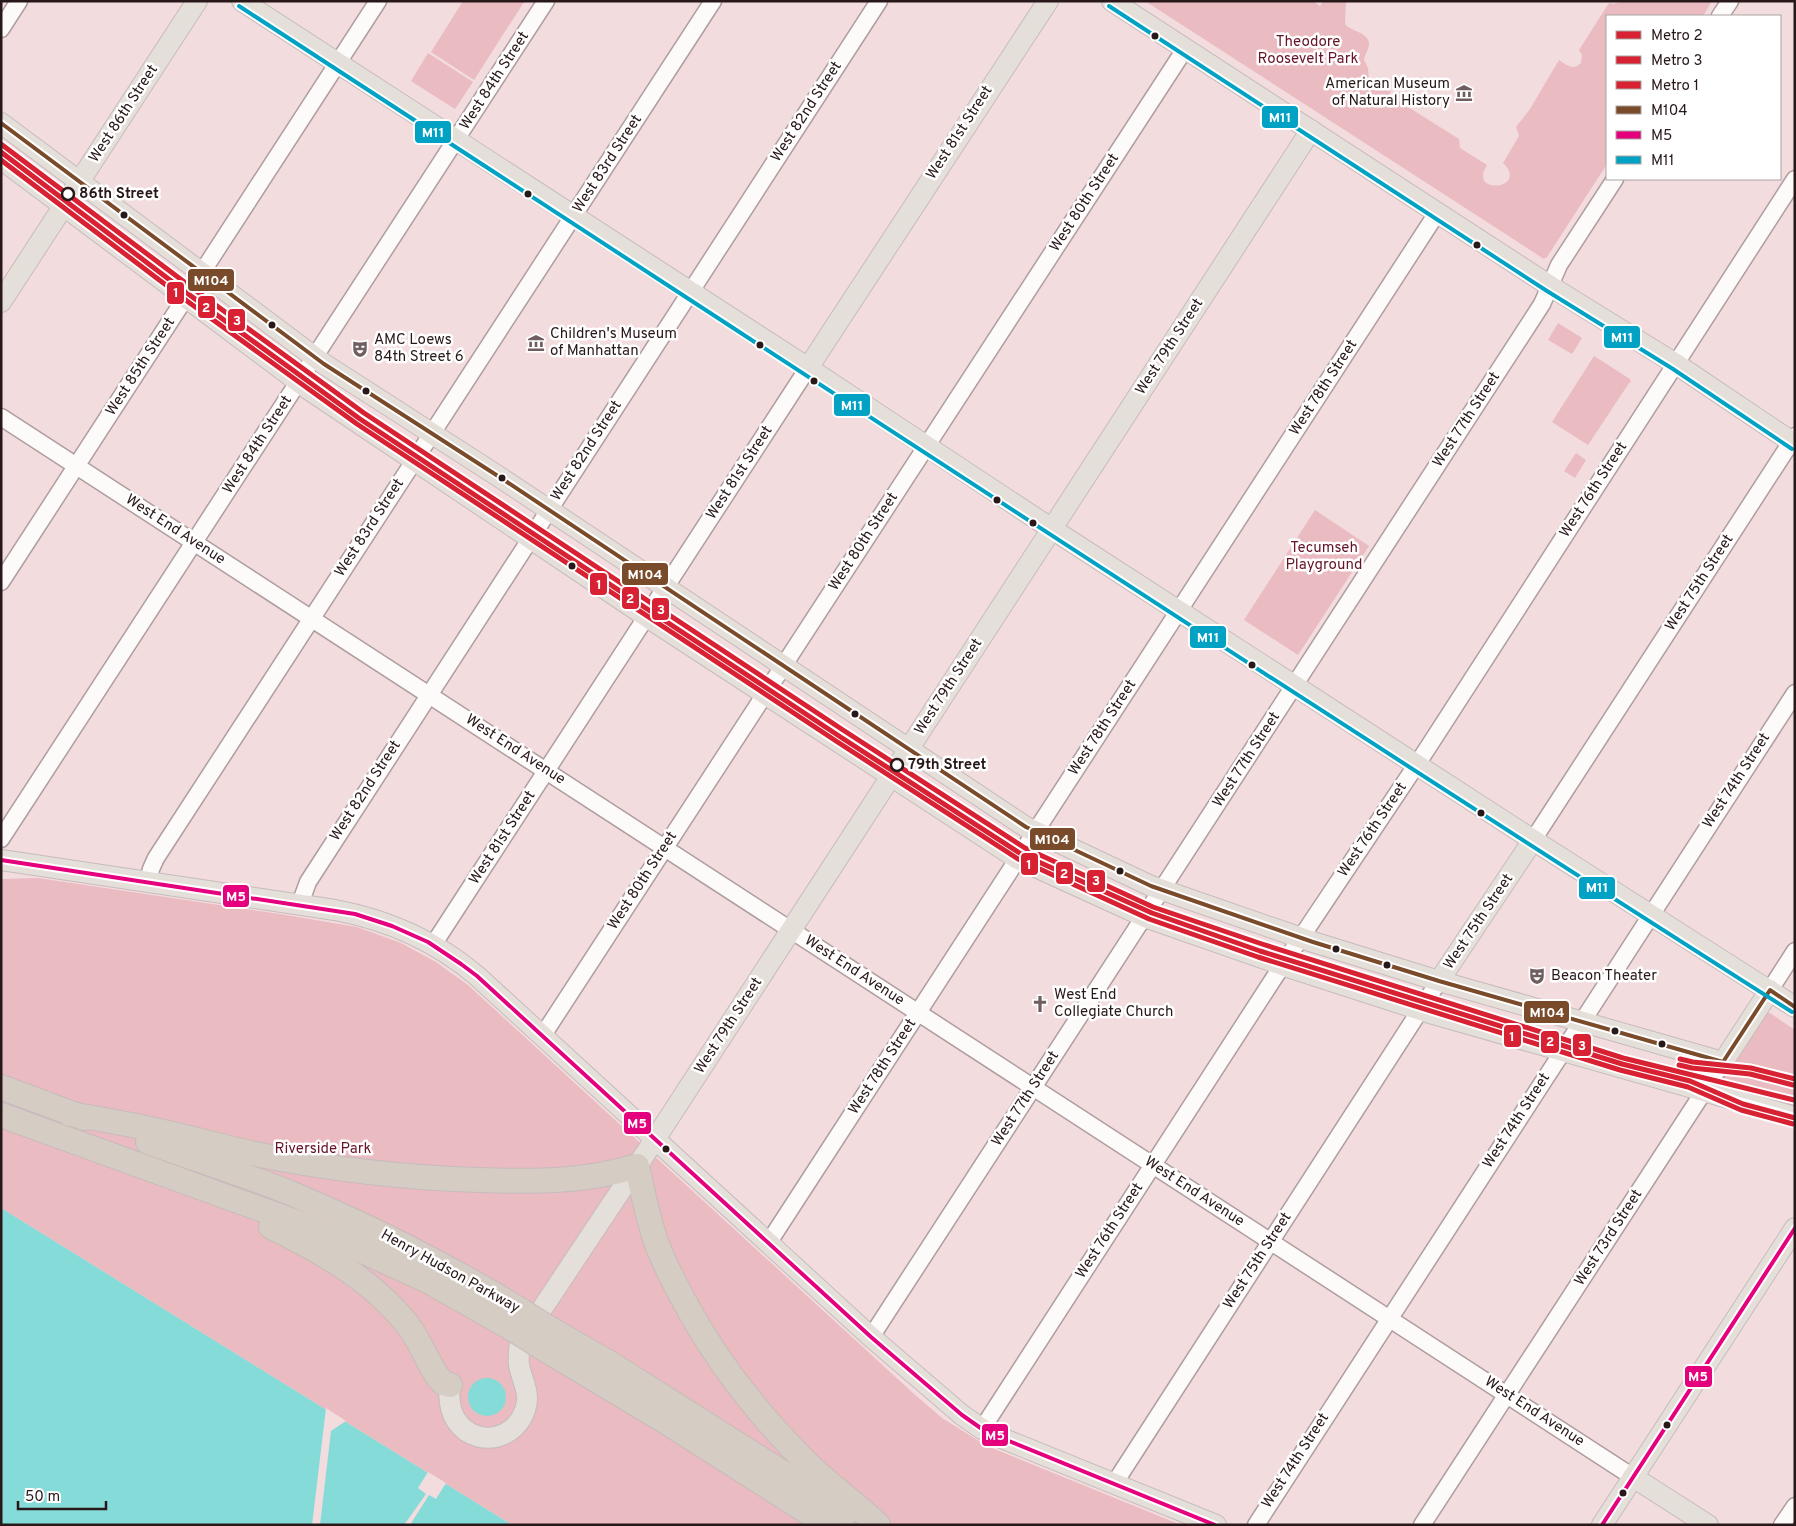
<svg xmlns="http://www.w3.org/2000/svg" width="1796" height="1526" viewBox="0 0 1796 1526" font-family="Overpass,sans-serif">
  <rect width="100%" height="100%" fill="#f2dcde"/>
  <g fill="#eabbc0">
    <path d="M463,1l61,1 -50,78 -43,-28z"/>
    <path d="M1145,1h168l7,5 3,-5h23l-1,23c6,8 24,8 24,20 0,5 -4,10 -5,16l4,8 1,12 7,5 15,6 -2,4 70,44 1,9 27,17c-20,31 43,24 16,-2l16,-27 -3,-9 14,-18 29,-49c8,5 14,11 22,3l1,-8 -3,-5 30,-47 5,1 7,-3h91l-9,15h-96v148l-60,93 -3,2z"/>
    <path d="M428,53l45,29 -18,27 -44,-28z"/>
    <path d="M1558,323l24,15 -10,16 -24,-14z"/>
    <path d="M1594,356l36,23 1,4h-2l-41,62 -36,-23z"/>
    <path d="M1576,453l10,7 -11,18 -11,-7z"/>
    <path d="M1315,510l54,36 -71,109 -54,-35z"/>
    <path d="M38,878l242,36 77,13 44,16 35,19 32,23 445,408 29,25 45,28 194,79h-669l-511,-317v-329z"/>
    <path d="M1767,1013h3l25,17v80l-79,-26z"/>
  </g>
  <g fill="#84dbd8">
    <path d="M1,1208l511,317h-511z"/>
    <circle cx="487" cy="1397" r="19"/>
  </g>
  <g fill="#f2dcde">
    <path d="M326,1408l20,13 -15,10 -11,94h-8z"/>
    <path d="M428,1472l18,11 -10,16 -7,-4 -19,30h-6l22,-31 -8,-6z"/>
  </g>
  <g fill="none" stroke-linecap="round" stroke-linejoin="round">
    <g stroke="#af9d9f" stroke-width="19">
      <g id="minor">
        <path d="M1720,16l10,-15"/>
        <path d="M1,29l18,-28"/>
        <path d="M1,417l1632,1060"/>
        <path d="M1,582l377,-581"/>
        <path d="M1,839l545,-838"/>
        <path d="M1533,840l262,-404"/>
        <path d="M148,882l3,-13 5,-11 557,-857"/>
        <path d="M300,904l8,-22 571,-881"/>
        <path d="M433,945l375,-577"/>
        <path d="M1770,990l25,-39"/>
        <path d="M543,1035l642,-986"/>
        <path d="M769,1242l668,-1029"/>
        <path d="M871,1337l671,-1033 17,-39 56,-86"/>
        <path d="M982,1429l292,-451 153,-229 368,-570"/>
        <path d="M1114,1484l325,-503"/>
        <path d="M1256,1525l539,-832"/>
        <path d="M1422,1525l301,-463"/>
        <path d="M1782,1525l13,-19"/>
      </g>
    </g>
    <g stroke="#c7bbbd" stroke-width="22">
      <g id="major">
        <path d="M242,1l566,367 244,161 481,311 262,167"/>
        <path d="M1112,1l438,285 126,78 119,80"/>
        <path d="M1,123l323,241 177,114 525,349 125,59 162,56 126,39 284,81 47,-72"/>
        <path d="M1,159l307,230 339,228 371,242 127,58 149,52 139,45 362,103"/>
        <path d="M1,302l196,-301"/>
        <path d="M808,368l240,-367"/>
        <path d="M1,860l334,50c53,10 101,31 142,66l394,361 91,78 20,14 22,10 212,86"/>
        <path d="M1439,981l94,-141"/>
        <path d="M450,1385c-8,59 59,70 75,25 6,-17 -3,-29 -6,-45 -1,-8 0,-15 1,-23l145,-218 646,-994"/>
        <path d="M1633,1477l75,48"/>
        <path d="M1602,1525l193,-297"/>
      </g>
    </g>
    <g stroke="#c7bbbd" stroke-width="26">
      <g id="highway">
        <path d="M1,1087l83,31"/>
        <path d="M70,1114c30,5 60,10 89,17 32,7 64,16 96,23 74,15 149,24 225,26 53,2 106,2 157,-14 6,27 11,55 21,81 7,18 16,35 25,52 33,62 76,117 126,166 22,21 47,39 69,60"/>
        <path d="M1,1115l309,112 118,54 83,47"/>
        <path d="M148,1142c47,17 94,32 140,50 81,34 159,73 234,119"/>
        <path d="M271,1227c50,24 101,53 136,97 13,16 19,36 31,53l5,6 7,2"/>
        <path d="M552,1330l59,34 235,149"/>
        <path d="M541,1347l122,73 165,105"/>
      </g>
    </g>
    <use href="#minor" stroke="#fdfafa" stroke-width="16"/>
    <use href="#major" stroke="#e5dfda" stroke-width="20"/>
    <use href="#highway" stroke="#d5ccc4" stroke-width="24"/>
    <g stroke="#c7bbbd" stroke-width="26" stroke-linecap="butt">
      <g id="highway-bridge">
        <path d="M522,1311l30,19"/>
        <path d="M511,1328l30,19"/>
      </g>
    </g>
    <use href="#highway-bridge" stroke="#d5ccc4" stroke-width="24"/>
    <g stroke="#fff" stroke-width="8">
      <g id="bus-1">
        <path d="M1,123l323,241 177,114 525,349 125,59 162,56 126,39 284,81 47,-72 25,17"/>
        <path d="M569,564l179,118"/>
        <path d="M1658,1078l137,39"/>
      </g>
    </g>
    <g stroke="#fff" stroke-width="8">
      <g id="bus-2">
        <path d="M1,860l354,54 37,12 36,16 33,22 16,12 394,361 91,78 20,14 22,10 211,86"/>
        <path d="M1602,1525l193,-297"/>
      </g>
    </g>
    <g stroke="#fff" stroke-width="8">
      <g id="bus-3">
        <path d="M239,6c517,336 1032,675 1553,1006"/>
        <path d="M1109,6l438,285 126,78 119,80"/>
      </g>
    </g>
    <use href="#bus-1" stroke="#7a4b2a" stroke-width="4"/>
    <use href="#bus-2" stroke="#e5007d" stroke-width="4"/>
    <use href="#bus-3" stroke="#02a2c5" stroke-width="4"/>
    <g stroke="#fff" stroke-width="9">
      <g id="metro-1">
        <path d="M1,152l190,144 169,123 479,317 182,118 131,59 108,38 362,113 68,17 53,23 52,14"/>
        <path d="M1680,1059l13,3 58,6 44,11"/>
      </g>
    </g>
    <g stroke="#fff" stroke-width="9">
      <path id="metro-2" d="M1,144l194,146 169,123 479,317 182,118 128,59 109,37 361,114 171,42"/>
    </g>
    <g stroke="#fff" stroke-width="9">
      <g id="metro-3">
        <path d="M1,160l186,141 170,123 479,317 182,118 131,60 109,38 362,113 68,17 53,23 52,14"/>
        <path d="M1679,1065l13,3 58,6 43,11"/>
      </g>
    </g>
    <use href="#metro-1" stroke="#d82233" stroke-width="5"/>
    <use href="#metro-2" stroke="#d82233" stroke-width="5"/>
    <use href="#metro-3" stroke="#d82233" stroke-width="5"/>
  </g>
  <defs>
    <g id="museum-bare" transform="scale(1.35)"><path d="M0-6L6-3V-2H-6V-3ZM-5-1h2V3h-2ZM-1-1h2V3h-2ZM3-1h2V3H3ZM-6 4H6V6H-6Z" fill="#6f5d5f" stroke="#fff" stroke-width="2.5" paint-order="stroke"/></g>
    <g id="theatre-bare" transform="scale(1.35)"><path d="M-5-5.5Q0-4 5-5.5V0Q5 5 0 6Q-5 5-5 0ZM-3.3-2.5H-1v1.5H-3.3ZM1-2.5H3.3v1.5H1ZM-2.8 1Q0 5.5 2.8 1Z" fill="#6f5d5f" stroke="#fff" stroke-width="2.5" paint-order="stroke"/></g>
    <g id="church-bare" transform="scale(1.35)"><path d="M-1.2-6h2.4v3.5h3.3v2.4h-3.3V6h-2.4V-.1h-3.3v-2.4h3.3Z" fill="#6f5d5f" stroke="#fff" stroke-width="2.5" paint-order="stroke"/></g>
  </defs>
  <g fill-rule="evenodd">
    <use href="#museum-bare" x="1464" y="93"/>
    <use href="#museum-bare" x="536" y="343"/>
    <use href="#theatre-bare" x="360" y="349"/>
    <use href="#theatre-bare" x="1537" y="976"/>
    <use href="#church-bare" x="1040" y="1004"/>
  </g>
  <g fill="#29181a" stroke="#fff" stroke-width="2">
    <circle cx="1155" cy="36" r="4.5"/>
    <circle cx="528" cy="194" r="4.5"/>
    <circle cx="124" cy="215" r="4.5"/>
    <circle cx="1477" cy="245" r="4.5"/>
    <circle cx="272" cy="325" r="4.5"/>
    <circle cx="760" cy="345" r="4.5"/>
    <circle cx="814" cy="381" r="4.5"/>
    <circle cx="366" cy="391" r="4.5"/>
    <circle cx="502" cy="478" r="4.5"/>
    <circle cx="997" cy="500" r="4.5"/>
    <circle cx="1033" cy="523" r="4.5"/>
    <circle cx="572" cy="566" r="4.5"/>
    <circle cx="1252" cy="665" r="4.5"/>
    <circle cx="855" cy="714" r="4.5"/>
    <circle cx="1481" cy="813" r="4.5"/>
    <circle cx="1120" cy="871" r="4.5"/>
    <circle cx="1336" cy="949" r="4.5"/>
    <circle cx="1387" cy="965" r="4.5"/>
    <circle cx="1615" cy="1031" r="4.5"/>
    <circle cx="1662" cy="1044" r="4.5"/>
    <circle cx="666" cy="1149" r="4.5"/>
    <circle cx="1667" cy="1425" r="4.5"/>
    <circle cx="1623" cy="1493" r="4.5"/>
  </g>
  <g fill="#fff" stroke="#29181a" stroke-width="2.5">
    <circle cx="68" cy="194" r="6"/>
    <circle cx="897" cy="765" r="6"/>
  </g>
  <g text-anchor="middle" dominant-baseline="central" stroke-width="5" stroke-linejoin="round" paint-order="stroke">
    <g font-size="15" fill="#661327" stroke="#fff">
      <text x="1308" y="42">Theodore<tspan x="1308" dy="17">Roosevelt Park</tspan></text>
      <text x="1324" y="548">Tecumseh<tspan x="1324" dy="17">Playground</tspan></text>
      <text x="323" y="1149">Riverside Park</text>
    </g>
    <g font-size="15" fill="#29181a" stroke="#fff">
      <text transform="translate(495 81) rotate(-57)">West 84th Street</text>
      <text transform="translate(807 112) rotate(-57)">West 82nd Street</text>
      <text transform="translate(124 114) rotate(-57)">West 86th Street</text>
      <text transform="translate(960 133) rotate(-57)">West 81st Street</text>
      <text transform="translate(608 164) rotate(-57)">West 83rd Street</text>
      <text transform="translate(1085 203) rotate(-57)">West 80th Street</text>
      <text transform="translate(1170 347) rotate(-57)">West 79th Street</text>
      <text transform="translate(141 367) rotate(-57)">West 85th Street</text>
      <text transform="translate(1324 388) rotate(-57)">West 78th Street</text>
      <text transform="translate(1467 420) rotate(-57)">West 77th Street</text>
      <text transform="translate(258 445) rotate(-57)">West 84th Street</text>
      <text transform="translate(587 451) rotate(-57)">West 82nd Street</text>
      <text transform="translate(740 473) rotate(-57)">West 81st Street</text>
      <text transform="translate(1594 490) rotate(-57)">West 76th Street</text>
      <text transform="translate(370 528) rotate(-57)">West 83rd Street</text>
      <text transform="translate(175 530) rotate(33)">West End Avenue</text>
      <text transform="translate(864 542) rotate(-57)">West 80th Street</text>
      <text transform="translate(1700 583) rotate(-57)">West 75th Street</text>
      <text transform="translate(949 687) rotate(-57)">West 79th Street</text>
      <text transform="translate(1103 728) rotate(-57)">West 78th Street</text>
      <text transform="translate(515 750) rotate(33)">West End Avenue</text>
      <text transform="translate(1247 760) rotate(-57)">West 77th Street</text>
      <text transform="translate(1737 781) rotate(-57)">West 74th Street</text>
      <text transform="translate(366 791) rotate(-57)">West 82nd Street</text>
      <text transform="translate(1373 830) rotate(-56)">West 76th Street</text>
      <text transform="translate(503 838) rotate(-57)">West 81st Street</text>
      <text transform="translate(643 881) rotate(-57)">West 80th Street</text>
      <text transform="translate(1479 922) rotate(-56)">West 75th Street</text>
      <text transform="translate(854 971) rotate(33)">West End Avenue</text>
      <text transform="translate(729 1026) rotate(-57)">West 79th Street</text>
      <text transform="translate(883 1067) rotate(-57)">West 78th Street</text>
      <text transform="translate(1026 1099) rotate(-57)">West 77th Street</text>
      <text transform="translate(1517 1121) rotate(-57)">West 74th Street</text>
      <text transform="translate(1194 1192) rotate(33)">West End Avenue</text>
      <text transform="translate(1110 1231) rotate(-57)">West 76th Street</text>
      <text transform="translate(1609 1238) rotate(-57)">West 73rd Street</text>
      <text transform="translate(1258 1261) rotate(-57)">West 75th Street</text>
      <text transform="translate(450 1272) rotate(29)">Henry Hudson Parkway</text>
      <text transform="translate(1534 1412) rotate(33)">West End Avenue</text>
      <text transform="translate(1296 1461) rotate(-57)">West 74th Street</text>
    </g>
    <g font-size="15" fill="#29181a" stroke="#fff" text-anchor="start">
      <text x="1450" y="84" text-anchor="end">American Museum<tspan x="1450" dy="17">of Natural History</tspan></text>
      <text x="550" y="334">Children's Museum<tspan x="550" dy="17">of Manhattan</tspan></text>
      <text x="374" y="340">AMC Loews<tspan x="374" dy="17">84th Street 6</tspan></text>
      <text x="1551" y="976">Beacon Theater</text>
      <text x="1054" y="995">West End<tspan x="1054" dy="17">Collegiate Church</tspan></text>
    </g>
    <g font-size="15" font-weight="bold" fill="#29181a" stroke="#fff" text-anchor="start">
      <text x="79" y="194">86th Street</text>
      <text x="908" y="765">79th Street</text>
    </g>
  </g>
  <g stroke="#fff" stroke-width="2">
    <rect x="1261" y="105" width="38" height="24" rx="5" fill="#02a2c5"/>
    <rect x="414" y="120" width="38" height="24" rx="5" fill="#02a2c5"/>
    <rect x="187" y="268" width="48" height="24" rx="5" fill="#7a4b2a"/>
    <rect x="166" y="281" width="19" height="24" rx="5" fill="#d82233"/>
    <rect x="197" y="295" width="19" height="24" rx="5" fill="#d82233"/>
    <rect x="227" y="308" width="19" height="24" rx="5" fill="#d82233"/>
    <rect x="1603" y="325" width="38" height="24" rx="5" fill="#02a2c5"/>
    <rect x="833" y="393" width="38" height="24" rx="5" fill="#02a2c5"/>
    <rect x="621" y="562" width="48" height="24" rx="5" fill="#7a4b2a"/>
    <rect x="589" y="572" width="19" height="24" rx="5" fill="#d82233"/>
    <rect x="621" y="586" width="19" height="24" rx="5" fill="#d82233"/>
    <rect x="651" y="597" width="19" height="24" rx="5" fill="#d82233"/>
    <rect x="1189" y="625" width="38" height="24" rx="5" fill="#02a2c5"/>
    <rect x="1029" y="827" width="47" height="24" rx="5" fill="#7a4b2a"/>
    <rect x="1020" y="852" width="19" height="24" rx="5" fill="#d82233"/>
    <rect x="1055" y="861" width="19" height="24" rx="5" fill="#d82233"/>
    <rect x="1086" y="869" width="20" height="24" rx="5" fill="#d82233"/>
    <rect x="1578" y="876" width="38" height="24" rx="5" fill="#02a2c5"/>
    <rect x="222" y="884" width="28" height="24" rx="5" fill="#e5007d"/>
    <rect x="1523" y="1000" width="47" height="24" rx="5" fill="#7a4b2a"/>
    <rect x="1503" y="1024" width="19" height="24" rx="5" fill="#d82233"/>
    <rect x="1540" y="1030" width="20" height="24" rx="5" fill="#d82233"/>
    <rect x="1572" y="1033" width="20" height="24" rx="5" fill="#d82233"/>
    <rect x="623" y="1111" width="29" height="24" rx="5" fill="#e5007d"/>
    <rect x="1684" y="1365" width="29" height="23" rx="5" fill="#e5007d"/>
    <rect x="981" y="1423" width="28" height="24" rx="5" fill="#e5007d"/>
  </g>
  <g font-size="14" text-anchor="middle" font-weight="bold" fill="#fff">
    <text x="1280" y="122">M11</text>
    <text x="433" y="137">M11</text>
    <text x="211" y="285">M104</text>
    <text x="176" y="297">1</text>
    <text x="206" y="312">2</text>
    <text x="237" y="325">3</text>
    <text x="1622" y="342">M11</text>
    <text x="852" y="410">M11</text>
    <text x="645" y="579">M104</text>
    <text x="599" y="589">1</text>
    <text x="630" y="603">2</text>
    <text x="661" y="614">3</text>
    <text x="1208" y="642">M11</text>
    <text x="1052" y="844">M104</text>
    <text x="1029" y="869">1</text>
    <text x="1064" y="878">2</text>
    <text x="1096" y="885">3</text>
    <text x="1597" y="892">M11</text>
    <text x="236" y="901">M5</text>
    <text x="1547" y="1017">M104</text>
    <text x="1512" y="1041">1</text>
    <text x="1550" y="1046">2</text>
    <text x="1582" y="1050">3</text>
    <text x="637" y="1128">M5</text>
    <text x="1698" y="1381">M5</text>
    <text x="995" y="1440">M5</text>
  </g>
  <rect width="1796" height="1526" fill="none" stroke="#29181a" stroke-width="5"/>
  <rect x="1606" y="15" width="175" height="165" fill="#ffffff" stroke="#a9a3a3"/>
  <rect x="1616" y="31" width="25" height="8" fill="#d82233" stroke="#a9a3a3"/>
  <text x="1651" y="40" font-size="15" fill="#29181a">Metro 2</text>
  <rect x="1616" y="56" width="25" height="8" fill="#d82233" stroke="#a9a3a3"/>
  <text x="1651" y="65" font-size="15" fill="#29181a">Metro 3</text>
  <rect x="1616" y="81" width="25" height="8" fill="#d82233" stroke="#a9a3a3"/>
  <text x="1651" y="90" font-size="15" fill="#29181a">Metro 1</text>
  <rect x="1616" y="106" width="25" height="8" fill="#7a4b2a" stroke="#a9a3a3"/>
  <text x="1651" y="115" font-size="15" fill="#29181a">M104</text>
  <rect x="1616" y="131" width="25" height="8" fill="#e5007d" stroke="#a9a3a3"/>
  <text x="1651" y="140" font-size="15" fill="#29181a">M5</text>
  <rect x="1616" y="156" width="25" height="8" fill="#02a2c5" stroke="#a9a3a3"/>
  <text x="1651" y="165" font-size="15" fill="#29181a">M11</text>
  <path d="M18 1501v8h88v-8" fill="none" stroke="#29181a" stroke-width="2.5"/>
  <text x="25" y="1501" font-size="15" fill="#29181a" stroke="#ffffff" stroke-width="4" paint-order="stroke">50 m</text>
</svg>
